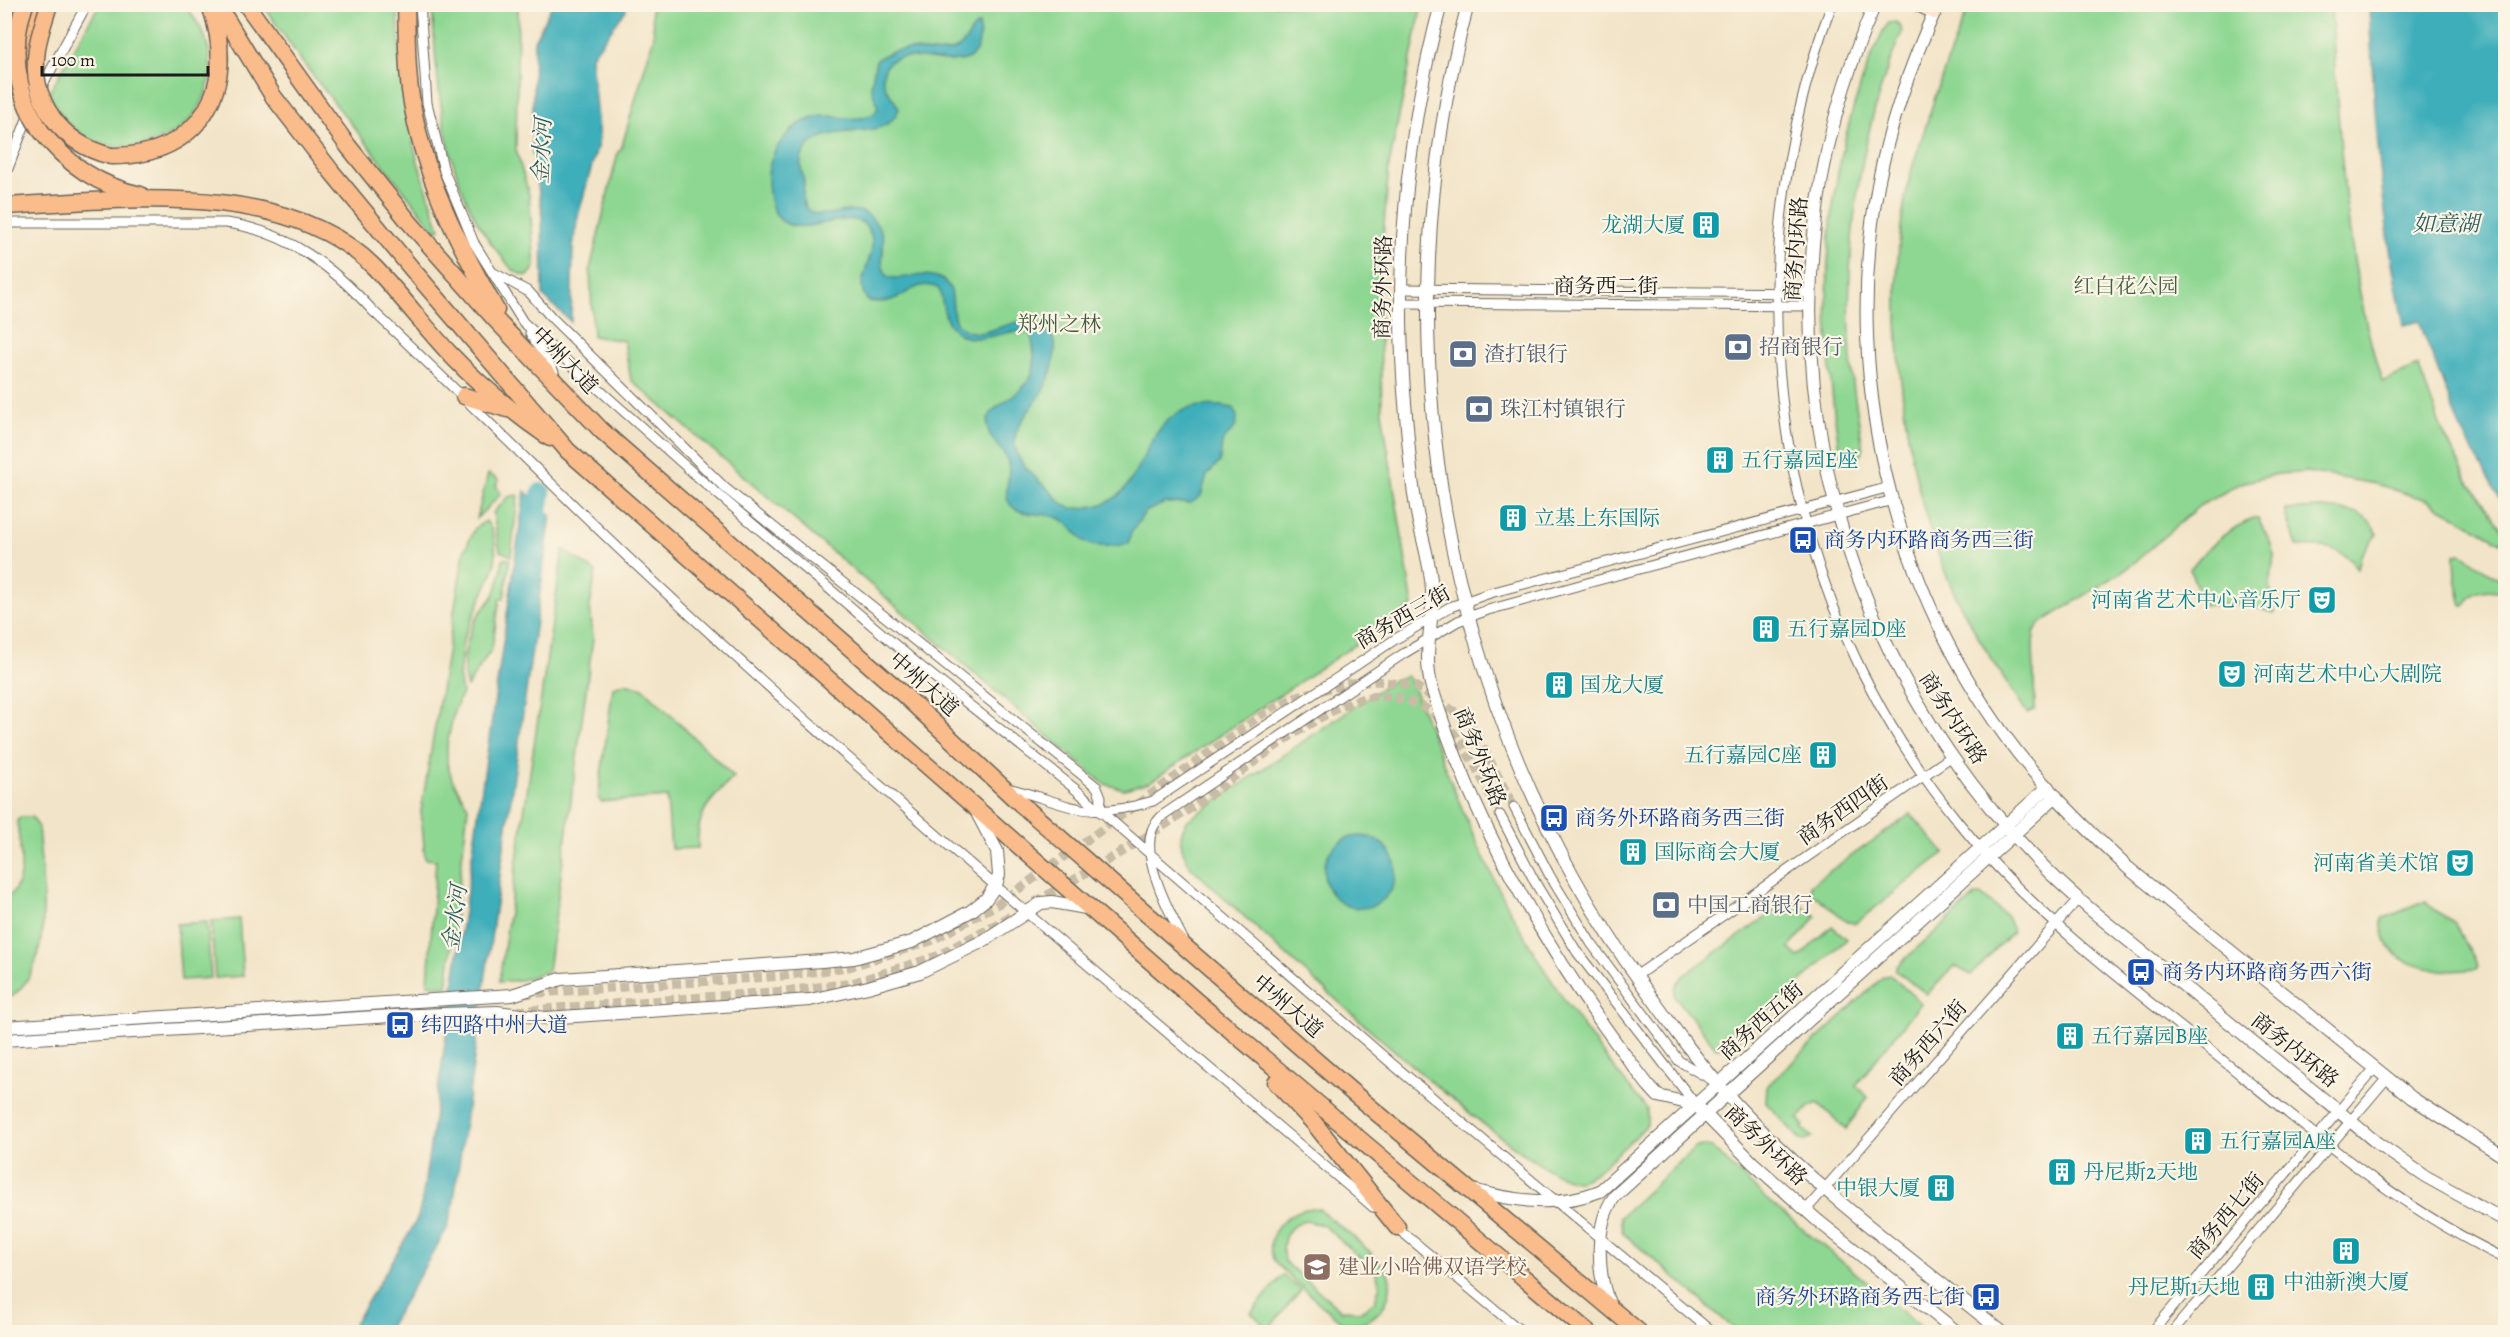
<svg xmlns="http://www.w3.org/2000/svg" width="2510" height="1337" viewBox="0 0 2510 1337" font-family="Alegreya,'Noto Serif SC',serif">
  <rect width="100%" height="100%" fill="#fcf5e5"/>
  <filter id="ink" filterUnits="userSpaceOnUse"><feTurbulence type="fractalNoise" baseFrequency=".0167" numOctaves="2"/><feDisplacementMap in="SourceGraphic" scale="12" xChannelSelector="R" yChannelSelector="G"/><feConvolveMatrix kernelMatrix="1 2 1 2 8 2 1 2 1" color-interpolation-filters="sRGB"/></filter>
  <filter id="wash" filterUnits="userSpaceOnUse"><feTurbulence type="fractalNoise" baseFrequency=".008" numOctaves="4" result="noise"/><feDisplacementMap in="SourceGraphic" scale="24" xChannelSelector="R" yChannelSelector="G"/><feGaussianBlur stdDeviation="1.35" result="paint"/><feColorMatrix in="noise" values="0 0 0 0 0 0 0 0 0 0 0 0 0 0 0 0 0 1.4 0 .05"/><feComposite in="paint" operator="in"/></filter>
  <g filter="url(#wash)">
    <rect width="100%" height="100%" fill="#f2e4c8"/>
    <g fill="#8ed792" stroke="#557a57" stroke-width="1.5" fill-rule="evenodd">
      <path d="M99,5h86c7,10 17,22 21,35 31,101 -115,153 -157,53z"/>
      <path d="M263,5h134l7,102 13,52 23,70 -4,2 -133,-168z"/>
      <path d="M432,5h86l-2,145 13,45 6,72 -7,9c-15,-1 -21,-13 -30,-24 -55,-66 -61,-165 -66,-247z"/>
      <path d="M651,5h771l-33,160 -10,121 3,126 31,194 -263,176 -26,7 -20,-5 -473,-404 -7,-39 -31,-5 -3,-67 28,-117 3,-3 33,-113z"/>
      <path d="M1970,5h361c8,127 13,254 51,377l36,-16 24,64 25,49 38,54v5l-4,4 -74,-42 -51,-16 -69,-12 -29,2 -37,9 -42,23 -72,63 -88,55 -5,10 -1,11 2,64 -8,4c-30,-46 -61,-90 -82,-141 -44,-109 -62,-277 -36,-392 5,-21 13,-41 19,-61 12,-38 25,-78 42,-114z"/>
      <path d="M1895,22l5,3 2,7c-46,105 -59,228 -50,341 2,26 8,52 11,77l-4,7 -9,3 -10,-6c-22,-140 -20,-292 43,-423l6,-8z"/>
      <path d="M488,474l11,6 -3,6 5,8 -24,24z"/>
      <path d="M518,495l-7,61 -11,-5 -7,-38 15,-16z"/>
      <path d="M2322,508c23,2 47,1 55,26l-16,21 -3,14c-17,-23 -34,-24 -61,-22l-12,-37z"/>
      <path d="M2254,519h4l13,25 3,11 -4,31 4,27 -31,-9 -40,1 -13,-36c17,-22 38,-41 64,-50z"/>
      <path d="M486,521c10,10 10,31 9,45l-32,74 -4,36 3,17 -8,18 -7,34v18l5,16 16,28 -21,180 -19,-3 8,-124 -11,-1 -4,-48 43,-259 11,-24z"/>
      <path d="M563,549l33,23 -6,34 3,32 -45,333 -27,9 -22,2z"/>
      <path d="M2461,553l44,30v9c-15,-3 -33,-5 -40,14h-3l-6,-27 -1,-25z"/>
      <path d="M503,559h7l-6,40 -4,-1 -8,50 -25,39c-8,-22 0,-53 12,-73 4,-6 11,-11 15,-19 5,-11 7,-24 9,-36z"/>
      <path d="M1406,676l4,3c23,59 46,119 73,177 41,90 100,177 164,253v15l-4,5c-13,12 -49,50 -64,52 -47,5 -339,-268 -388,-314 -10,-16 -15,-31 -3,-47l204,-139z"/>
      <path d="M625,683l18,5 91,89c-24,23 -38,35 -36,71l-27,1 -4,-52 -66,5 -3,-4 15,-111z"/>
      <path d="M1911,814l33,39 -88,70 -8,-1 -37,-30 -1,-7z"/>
      <path d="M20,817h12l6,9c3,52 21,144 -33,175v-105l6,-1c17,-19 8,-50 6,-74z"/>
      <path d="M1976,895h6l25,22 6,14 -42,44 -16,-9 -28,28 -31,-23v-4z"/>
      <path d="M1793,898l23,19 -27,31 10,9 33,-31 15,13 -115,106 -16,3 -42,-53 2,-10 7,-9z"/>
      <path d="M2426,901l8,9 20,12 24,44 -2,3c-36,5 -97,0 -94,-50z"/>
      <path d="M239,919l4,57 -28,2 -4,-57z"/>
      <path d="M207,922l4,56 -30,2 -4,-56z"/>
      <path d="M1890,975l31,28 -65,82 12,12 -22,32 -28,-26 -9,4 -11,12 6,7 -2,2 10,9 -7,4 -4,-1 -35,-37 1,-17 116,-109z"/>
      <path d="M1701,1146l11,2 53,50 162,134h-189l-115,-99 -3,-16 75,-69z"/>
      <path d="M1311,1208l8,1c21,18 47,36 65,58 5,5 7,14 6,21 -1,22 -27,44 -49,33 -7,-4 -65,-56 -68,-62 -10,-26 15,-48 38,-51zM1306,1221l17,4 52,46 5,13 -5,17 -14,10 -20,-1 -57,-49c-3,-18 1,-37 22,-40z"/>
      <path d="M1283,1275l18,15 -32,38 -18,-15z"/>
    </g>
    <g fill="#3eaeba" stroke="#2d656b" stroke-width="1.5">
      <path d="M552,5h74v5l-35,47 8,83 -21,76 -5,31 -2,75 -28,-26 -1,-85 -10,-61 2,-109z"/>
      <path d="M2369,5h136v503l-45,-80 -41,-107 -15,4c-23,-105 -30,-213 -35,-320z"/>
      <path d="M979,24c9,79 -89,0 -96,52 -1,13 12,22 16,33 -14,38 -75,8 -95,43 -7,11 -1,19 0,31 0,6 -2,12 -1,18 7,29 47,-1 65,14 30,26 4,40 20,62 18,4 35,-7 53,2 24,13 -3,45 31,53 24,6 61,-33 82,8 3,5 1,12 0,18 -5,57 -79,72 -10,127 10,8 15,20 28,23 7,1 15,-1 23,-2 63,-10 35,-118 139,-98l3,9 -1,9 -14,16 -2,20 -13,13 -6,21 -10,7h-26l-20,9 -14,21 -3,11c-13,2 -33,5 -44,-3 -8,-7 -13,-17 -23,-22 -14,-7 -31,-3 -44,-9 -18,-9 -7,-29 -8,-42 -1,-19 -26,-29 -21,-49 3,-8 8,-11 15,-16 32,-22 35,-30 28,-69 -25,-11 -60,21 -81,-9 -7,-9 -7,-25 -11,-36 -20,-11 -29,5 -48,11 -7,3 -16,2 -23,1 -19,-23 17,-49 -1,-74 -21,-29 -99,42 -99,-49 0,-29 27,-61 57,-62 21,0 26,7 49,-2l4,-6 -7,-22 5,-26c31,-22 50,-1 78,-10 14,-5 14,-20 25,-26z"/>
      <path d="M525,491l26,24 -98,692 -6,22 -61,103h-37l61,-100 8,-15 4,-16z"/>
      <circle cx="1360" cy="872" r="36"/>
    </g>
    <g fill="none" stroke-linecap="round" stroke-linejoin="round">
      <path stroke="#3eaeba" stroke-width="20" d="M535,530l6,-37"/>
    </g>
  </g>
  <g filter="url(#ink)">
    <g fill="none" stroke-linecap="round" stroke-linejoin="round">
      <g stroke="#c7bca6" stroke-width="9" stroke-dasharray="9 4.5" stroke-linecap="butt">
        <path d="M1035,902c53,-30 105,-60 156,-94 47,-32 119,-94 173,-110 12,-3 32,-1 45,3 50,17 68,71 91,114"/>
        <path d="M524,994l259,-18 66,-9 82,-26 67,-37 273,-196 30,-13 49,-12 28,-2 37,5 45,29 14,15 40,77"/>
        <path d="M517,1011l268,-20 67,-8 85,-27 76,-41"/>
      </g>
      <g stroke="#676258" stroke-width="11">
        <g id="minor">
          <path d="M420,4l7,99 17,68 30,72 49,79 177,157 219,186 155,123 316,274 322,270"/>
          <path d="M1832,4c-105,277 -59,589 127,819 73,91 167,160 257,232 94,75 180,152 290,204"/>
          <path d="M40,90l47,-86"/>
          <path d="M4,179l26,-68"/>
          <path d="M4,223h222c61,8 107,44 147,88 89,83 174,170 262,253 238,223 490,432 738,643"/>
          <path d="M494,273l35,19 23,26 173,170 372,299 4,10 -1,15"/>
          <path d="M1401,289l410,4"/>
          <path d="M1401,303l409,3"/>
          <path d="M530,333l24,39"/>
          <path d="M1008,788c63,16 76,34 145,13l241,-161 56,-33 40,-14 400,-106"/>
          <path d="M1514,807l36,69 41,67 88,118 33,19"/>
          <path d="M1500,815l36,69 41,68 119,153"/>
          <path d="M1184,941c-13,-26 -43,-81 -32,-111 2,-6 7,-11 11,-15l240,-161 55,-33 30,-11 405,-110"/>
          <path d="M1636,976l316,-220"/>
          <path d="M1806,1210l272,-311"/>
          <path d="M1395,1226l127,106"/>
          <path d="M2152,1332l223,-264"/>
          <path d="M2172,1332l215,-254"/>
        </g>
      </g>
      <g stroke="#676258" stroke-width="14">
        <g id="tertiary">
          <path d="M1441,4c-36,133 -48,274 -35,411 3,34 5,69 12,103 5,24 13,48 14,73 2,33 -10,63 0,97 42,140 126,283 216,397l10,11 38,9 57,58 64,57 140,112"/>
          <path d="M1468,4c-90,333 -27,703 176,983 28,39 57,79 90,115 80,87 177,156 268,230"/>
          <path d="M1875,4c-130,295 -59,629 164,858 37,38 79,70 120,103 72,60 146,118 218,178l46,32 83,46"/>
          <path d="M1938,4c-27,59 -48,118 -60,181 -38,203 20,424 152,583 30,35 63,67 97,99l285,231 94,60"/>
          <path d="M4,1027l508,-32 49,-16 261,-18 32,-3 58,-16 59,-31 15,-12 10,-14 3,-10 -2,-24 -19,-36"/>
          <path d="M4,1040l388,-24 105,-4 49,6 264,-18 58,-13 52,-15 63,-31 58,-38 11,-1 40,7"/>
          <path d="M1472,1190c44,11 85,18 128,1l448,-404"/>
          <path d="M1610,1306c-13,-31 -16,-83 5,-110l441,-400"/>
        </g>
      </g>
      <g stroke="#676258" stroke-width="16">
        <path id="secondary" d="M1918,4l16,8"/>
      </g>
      <g stroke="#676258" stroke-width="17">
        <g id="primary">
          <path d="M4,55l30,-51"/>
          <path d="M4,95l35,-73"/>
        </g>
      </g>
      <g stroke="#676258" stroke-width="19">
        <g id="trunk">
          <path d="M217,4l56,92 58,75 81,98 156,182 628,550 392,331"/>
          <path d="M246,4l102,142 62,77 84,95 108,113 301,263 110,103 150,131 189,164 287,240"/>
          <path d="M406,4c1,31 0,63 5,93 12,78 46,144 85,213"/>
          <path d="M39,128c26,35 58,58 102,67"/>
          <path d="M111,156c91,1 128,-70 99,-151"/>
          <path d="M4,206c114,-6 283,-28 371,62 26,27 49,58 75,86 30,32 64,59 100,84"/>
          <path d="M464,396l43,13"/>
          <path d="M1276,1082l38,41 83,104"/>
        </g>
      </g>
      <use href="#minor" stroke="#fff" stroke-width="9"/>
      <use href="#tertiary" stroke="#fff" stroke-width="12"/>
      <use href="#secondary" stroke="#fde4d1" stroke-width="14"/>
      <use href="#primary" stroke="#fabc8b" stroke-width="15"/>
      <use href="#trunk" stroke="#fabc8b" stroke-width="16"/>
      <g stroke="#676258" stroke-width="19" stroke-linecap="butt">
        <g id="trunk-bridge">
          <path d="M25,4c-15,42 -10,87 14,124"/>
          <path d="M49,4c-4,15 -10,30 -12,45 -8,53 25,95 74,107"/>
        </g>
      </g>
      <use href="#trunk-bridge" stroke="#fabc8b" stroke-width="16"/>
    </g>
  </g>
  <defs>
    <g id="building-square" transform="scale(1.5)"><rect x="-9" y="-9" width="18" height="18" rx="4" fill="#0f9aa8" stroke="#fcf5e5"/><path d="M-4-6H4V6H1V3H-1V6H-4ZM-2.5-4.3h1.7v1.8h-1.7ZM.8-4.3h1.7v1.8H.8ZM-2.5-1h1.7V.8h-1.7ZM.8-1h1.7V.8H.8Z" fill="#fff"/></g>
    <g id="bank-square" transform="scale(1.5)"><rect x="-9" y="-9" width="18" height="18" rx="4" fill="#5c6f8a" stroke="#fcf5e5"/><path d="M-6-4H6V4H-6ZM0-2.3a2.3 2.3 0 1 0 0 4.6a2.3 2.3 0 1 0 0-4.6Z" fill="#fff"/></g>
    <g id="bus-square" transform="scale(1.5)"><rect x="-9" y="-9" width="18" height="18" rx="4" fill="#1a4fb4" stroke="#fcf5e5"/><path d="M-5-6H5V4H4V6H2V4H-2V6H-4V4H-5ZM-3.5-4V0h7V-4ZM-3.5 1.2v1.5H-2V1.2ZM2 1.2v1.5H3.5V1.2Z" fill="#fff"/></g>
    <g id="theatre-square" transform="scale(1.5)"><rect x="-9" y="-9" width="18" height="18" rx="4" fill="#0f9aa8" stroke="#fcf5e5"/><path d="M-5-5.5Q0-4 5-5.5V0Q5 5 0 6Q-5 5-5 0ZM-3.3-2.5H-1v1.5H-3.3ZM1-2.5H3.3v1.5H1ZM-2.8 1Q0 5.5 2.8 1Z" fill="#fff"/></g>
    <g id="school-square" transform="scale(1.5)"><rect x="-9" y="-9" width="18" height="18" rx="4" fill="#8d6e63" stroke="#fcf5e5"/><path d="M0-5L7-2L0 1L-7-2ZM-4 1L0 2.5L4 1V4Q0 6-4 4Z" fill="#fff"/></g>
  </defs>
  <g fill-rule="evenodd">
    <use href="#building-square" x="1706" y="225"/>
    <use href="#bank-square" x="1738" y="347"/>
    <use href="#bank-square" x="1463" y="354"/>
    <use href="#bank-square" x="1479" y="409"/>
    <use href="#building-square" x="1720" y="460"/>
    <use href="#building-square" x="1513" y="518"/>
    <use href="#bus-square" x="1803" y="540"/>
    <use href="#theatre-square" x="2322" y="600"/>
    <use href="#building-square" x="1766" y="629"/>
    <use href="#theatre-square" x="2232" y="674"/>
    <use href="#building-square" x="1559" y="685"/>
    <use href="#building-square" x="1823" y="755"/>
    <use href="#bus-square" x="1554" y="818"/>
    <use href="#building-square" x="1633" y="852"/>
    <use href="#theatre-square" x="2460" y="863"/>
    <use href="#bank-square" x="1666" y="905"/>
    <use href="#bus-square" x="2141" y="972"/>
    <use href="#bus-square" x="400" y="1025"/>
    <use href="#building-square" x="2070" y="1036"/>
    <use href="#building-square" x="2198" y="1141"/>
    <use href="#building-square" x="2062" y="1172"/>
    <use href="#building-square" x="1941" y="1188"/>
    <use href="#building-square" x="2346" y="1251"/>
    <use href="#school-square" x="1317" y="1267"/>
    <use href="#building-square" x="2261" y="1287"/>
    <use href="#bus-square" x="1986" y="1297"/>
  </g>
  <g text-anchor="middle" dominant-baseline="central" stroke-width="4.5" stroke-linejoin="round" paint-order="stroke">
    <g font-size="21" fill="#0d838f" stroke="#fcf5e5" text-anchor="start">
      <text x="1685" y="225" text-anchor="end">龙湖大厦</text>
      <text x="1741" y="460">五行嘉园E座</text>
      <text x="1534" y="518">立基上东国际</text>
      <text x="2301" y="600" text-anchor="end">河南省艺术中心音乐厅</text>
      <text x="1787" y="629">五行嘉园D座</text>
      <text x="2253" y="674">河南艺术中心大剧院</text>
      <text x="1580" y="685">国龙大厦</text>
      <text x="1802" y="755" text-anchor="end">五行嘉园C座</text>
      <text x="1654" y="852">国际商会大厦</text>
      <text x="2439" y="863" text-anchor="end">河南省美术馆</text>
      <text x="2091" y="1036">五行嘉园B座</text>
      <text x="2219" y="1141">五行嘉园A座</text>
      <text x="2083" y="1172">丹尼斯2天地</text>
      <text x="1920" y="1188" text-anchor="end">中银大厦</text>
      <text x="2346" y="1282" text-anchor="middle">中油新澳大厦</text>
      <text x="2240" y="1287" text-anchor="end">丹尼斯1天地</text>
    </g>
    <g font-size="21" fill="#1c1c1c" stroke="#fcf5e5">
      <text transform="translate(1796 249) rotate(-86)">商务内环路</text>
      <text x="1606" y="286">商务西二街</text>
      <text transform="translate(1383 287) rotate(-89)">商务外环路</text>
      <text transform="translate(565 360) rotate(46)">中州大道</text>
      <text transform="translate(1403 617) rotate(-30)">商务西三街</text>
      <text transform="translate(924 684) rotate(42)">中州大道</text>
      <text transform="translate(1953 718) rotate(57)">商务内环路</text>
      <text transform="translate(1480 757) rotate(68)">商务外环路</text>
      <text transform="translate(1843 810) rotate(-35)">商务西四街</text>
      <text transform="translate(1288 1006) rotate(41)">中州大道</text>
      <text transform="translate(1761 1021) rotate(-42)">商务西五街</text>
      <text transform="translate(1928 1043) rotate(-49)">商务西六街</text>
      <text transform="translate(2295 1050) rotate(39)">商务内环路</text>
      <text transform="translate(1766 1145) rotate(44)">商务外环路</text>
      <text transform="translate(2226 1216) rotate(-50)">商务西七街</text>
    </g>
    <g font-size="21" fill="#445d45" stroke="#fcf5e5">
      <text x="2126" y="286">红白花公园</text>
      <text x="1059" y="324">郑州之林</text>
    </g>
    <g font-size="21" fill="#4e5e75" stroke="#fcf5e5" text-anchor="start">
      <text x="1759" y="347">招商银行</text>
      <text x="1484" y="354">渣打银行</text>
      <text x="1500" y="409">珠江村镇银行</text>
      <text x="1687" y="905">中国工商银行</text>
    </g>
    <g font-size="21" fill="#164399" stroke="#fcf5e5" text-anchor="start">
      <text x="1824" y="540">商务内环路商务西三街</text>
      <text x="1575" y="818">商务外环路商务西三街</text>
      <text x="2162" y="972">商务内环路商务西六街</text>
      <text x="421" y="1025">纬四路中州大道</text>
      <text x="1965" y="1297" text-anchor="end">商务外环路商务西七街</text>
    </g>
    <g font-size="21" fill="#785e54" stroke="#fcf5e5" text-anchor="start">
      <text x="1338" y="1267">建业小哈佛双语学校</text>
    </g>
    <g font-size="22" font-style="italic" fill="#2b5e63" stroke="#fcf5e5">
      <text transform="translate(542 151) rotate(-87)">金水河</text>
      <text x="2446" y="224">如意湖</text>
      <text transform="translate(455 918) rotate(-82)">金水河</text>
    </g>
  </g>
  <rect width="2510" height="1337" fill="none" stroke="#fcf5e5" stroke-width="24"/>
  <path d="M42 66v9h166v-9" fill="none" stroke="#1c1c1c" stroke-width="3"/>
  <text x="51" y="66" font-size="18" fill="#1c1c1c" stroke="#fcf5e5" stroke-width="4.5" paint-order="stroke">100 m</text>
</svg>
